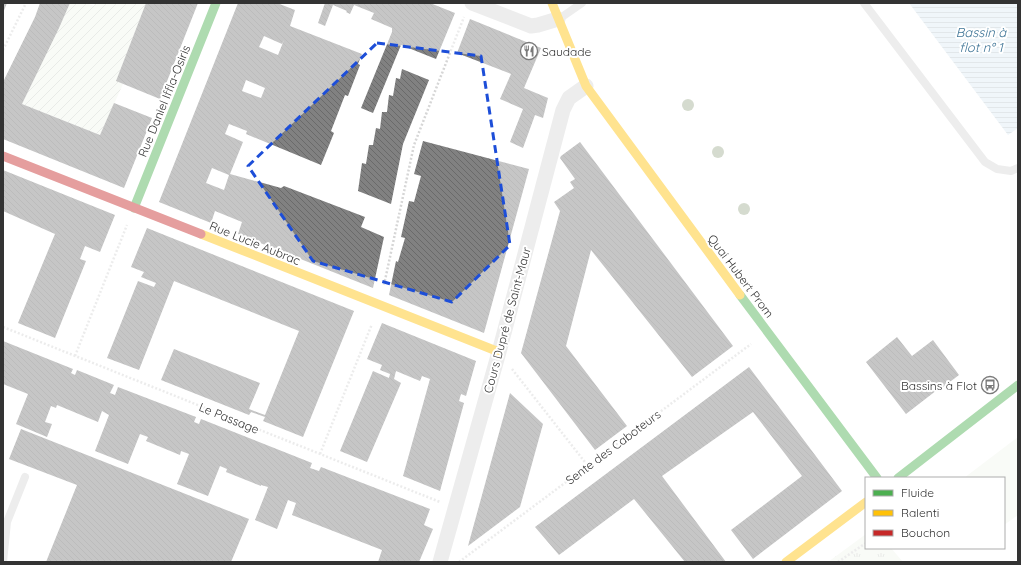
<svg xmlns="http://www.w3.org/2000/svg" width="1021" height="565" viewBox="0 0 1021 565" font-family="Quicksand,sans-serif">
  <defs>
    <pattern id="park-tufts" width="24" height="20" patternUnits="userSpaceOnUse"><rect width="24" height="20" fill="#f1f5ed"/><path d="M3 7l-1-3M5 7V3M7 7l1-3M15 17l-1-3M17 17v-4M19 17l1-3" fill="none" stroke="#cfd2cc"/></pattern>
    <pattern id="garden-furrows" width="10" height="10" patternUnits="userSpaceOnUse"><rect width="10" height="10" fill="#f1f5ed"/><path d="M-1 1l2-2M0 10L10 0M9 11l2-2" fill="none" stroke="#cfd2cc"/></pattern>
    <pattern id="water-rules" width="6" height="5" patternUnits="userSpaceOnUse"><rect width="6" height="5" fill="#ddebf3"/><path d="M0 2.5h6" fill="none" stroke="#becad1"/></pattern>
    <pattern id="building-back-hatch" width="6" height="6" patternUnits="userSpaceOnUse"><rect width="6" height="6" fill="#818181"/><path d="M-1 5l2 2M0 0l6 6M5-1l2 2" fill="none" stroke="#6a6a6a"/></pattern>
  </defs>
  <rect width="100%" height="100%" fill="#fff"/>
  <path fill="#f1f5ed" d="M1018,437v78l-14,10v-47h-40z"/>
  <path fill="url(#park-tufts)" d="M866,534v14h25l12,14h-75z"/>
  <path fill="url(#garden-furrows)" d="M70,3h16l8,3 1,-3h51l-30,78 7,3 -23,51 -78,-31z"/>
  <path fill="url(#water-rules)" d="M909,3h109v125l-10,7z"/>
  <g fill="url(#building-back-hatch)" fill-rule="evenodd">
    <path d="M3,3h4l-4,10z"/>
    <path d="M40,3h30l-11,25 -37,76 78,31 14,-32 38,15 -28,70 -121,-49v-57l32,-65z"/>
    <path d="M146,3h52l-38,96 -44,-18z"/>
    <path d="M238,3h39l18,7 -5,16 72,28 -4,10 2,1 -12,31 -3,-1 -14,36 3,2 -13,32 -75,-31 1,-3 -18,-7 -4,10 18,8 -13,32 51,14 3,-2 81,31 -4,10 23,10 -11,51 -135,-54 4,-12 -27,-11 -4,12 -52,-21zM264,36l18,8 2,-4 -6,15 -19,-8zM246,80l19,8 -4,10 -19,-7zM212,168l17,7 -5,15 -18,-7z"/>
    <path d="M325,3h105l25,10 -19,46 -35,-14 -28,68 -12,-5 31,-76v-4l-21,-9 3,-6 -20,-8 -4,9 -4,-2 1,-1 -14,-6 -8,21 -7,-3z"/>
    <path d="M470,19l71,29 -17,40 24,10 -5,20 -8,-3 -12,33 -13,-6 13,-33 -23,-10 11,-25 -54,-21z"/>
    <path d="M402,69l27,11 -26,64 -12,60 -33,-13 4,-28 4,1 3,-19h4l3,-17 4,1 2,-17h5l2,-17 4,1 3,-18 4,1z"/>
    <path d="M423,141l106,28 -45,164 -95,-38 7,-34 2,1 7,-24 -4,-1 8,-36 5,1 7,-26 -7,-2z"/>
    <path d="M580,142l153,204 -41,31 -101,-127 -25,96 61,80 -32,24 -74,-97 39,-142 -6,-9 20,-14 -4,-6 5,-3 -15,-21 1,-2z"/>
    <path d="M3,170l112,45 -15,37 -15,-6 -5,13 6,2 -31,77 -37,-15 37,-89 -52,-23z"/>
    <path d="M147,228l207,83 -51,126 -40,-16 2,-4 -14,-5 -2,3 -88,-35 13,-31 86,34 -11,26 16,6 34,-84 -125,-50 -35,89 -32,-12 31,-77 16,6 2,-4 -15,-6 3,-5 -13,-5z"/>
    <path d="M382,323l94,38 -10,35 -5,-2 -2,7 5,2 -24,88 -37,-15 27,-97 -8,-3 -2,5 -24,-10 -2,8 7,4 -34,79 -27,-11 33,-80 16,7 1,-4 -10,-4 2,-5 -15,-6z"/>
    <path d="M897,337l15,19 21,-16 26,35 -21,16 -1,-1 -31,24 -40,-52z"/>
    <path d="M3,341l70,28 -2,4 4,2 2,-5 37,15 -4,8 5,2 3,-8 78,30 -2,5 5,2 2,-5 111,44 -2,5 9,3 2,-4 109,42 -6,16 9,4 -14,33h-41l4,-12 -90,-35 4,-12 -8,-3 -11,29 -22,-9 13,-33 -7,-2v1l-35,-14 1,-3 -7,-3 -12,30 -31,-12 12,-30 -8,-3 -1,4 -34,-14 2,-4 -8,-3 -12,30 -33,-13 14,-36 -7,-4 -4,11 -41,-17 -1,3 -5,-2 -6,16 7,2 -5,13 -31,-13 12,-30 -25,-10z"/>
    <path d="M749,367l93,124 -89,68 -22,-29 71,-54 -49,-64 -91,64 64,86h-41l-51,-63 -75,56 -24,-28z"/>
    <path d="M510,393l33,31 -23,83 -52,39z"/>
    <path d="M21,429l228,90 -18,43h-185l31,-77 -68,-26z"/>
  </g>
  <g fill="none" stroke-linecap="round" stroke-linejoin="round">
    <g stroke="#d6d6d6" stroke-width="2.5" stroke-dasharray="2 2" stroke-linecap="butt">
      <path d="M3,50l23,-47"/>
      <path d="M384,285l30,-140 50,-128"/>
      <path d="M3,327l437,175"/>
      <path d="M75,356l52,-131"/>
      <path d="M512,369l76,97"/>
      <path d="M320,454l52,-130"/>
      <path d="M459,562l292,-218"/>
      <path d="M838,562l28,-19"/>
    </g>
    <g stroke="#d7d7d7" stroke-width="8">
      <path d="M864,3l121,159 12,7 14,2 7,-3"/>
      <path d="M559,19l23,-16"/>
      <path d="M3,562l4,-40 18,-45"/>
    </g>
    <g stroke="#d7d7d7" stroke-width="15">
      <path d="M472,3l59,23 7,-1 20,-6"/>
      <path d="M440,562l59,-210 64,-242 6,-12 17,-12"/>
    </g>
    <g stroke="#4caf50" stroke-width="9">
      <path d="M134,208l82,-205"/>
      <path d="M740,295l137,183"/>
      <path d="M898,478l120,-93"/>
    </g>
    <g stroke="#ffc107" stroke-width="9">
      <path d="M552,3l34,83 154,209"/>
      <path d="M201,234l298,118"/>
      <path d="M786,562l80,-60"/>
    </g>
    <path stroke="#c62828" stroke-width="9" d="M3,156l198,78"/>
  </g>
  <g fill="#a2b095">
    <circle cx="688" cy="105" r="6"/>
    <circle cx="718" cy="152" r="6"/>
    <circle cx="744" cy="209" r="6"/>
  </g>
  <path d="M0 0H1021V565H0ZM377,43l104,13 29,189 -58,57 -139,-41 -65,-95z" fill="#fff" fill-opacity=".55" fill-rule="evenodd"/>
  <path fill="none" stroke="#1d4ed8" stroke-width="3" stroke-dasharray="8 5" stroke-linejoin="round" d="M377,43l104,13 29,189 -58,57 -139,-41 -65,-95z"/>
  <defs>
    <g id="restaurant-ring" transform="scale(0.9)"><circle r="9.5" fill="#fff" stroke="#7a7a7a" stroke-width="1.5"/><path d="M-5-6h1v4h1v-4h1v4h1v-4h1v5L-1.5 .5V6h-2V.5L-5-1ZM5-6V6H3V1.5H1.5Q1.5-4 5-6Z" fill="#7a7a7a"/></g>
    <g id="bus-ring" transform="scale(0.9)"><circle r="9.5" fill="#fff" stroke="#7a7a7a" stroke-width="1.5"/><path d="M-5-6H5V4H4V6H2V4H-2V6H-4V4H-5ZM-3.5-4V0h7V-4ZM-3.5 1.2v1.5H-2V1.2ZM2 1.2v1.5H3.5V1.2Z" fill="#7a7a7a"/></g>
  </defs>
  <g fill-rule="evenodd">
    <use href="#restaurant-ring" x="529" y="51"/>
    <use href="#bus-ring" x="990" y="385"/>
  </g>
  <g text-anchor="middle" dominant-baseline="central" stroke-width="4" stroke-linejoin="round" paint-order="stroke">
    <g font-size="12" fill="#333" stroke="#fff" text-anchor="start">
      <text x="542" y="51">Saudade</text>
      <text x="977" y="385" text-anchor="end">Bassins à Flot</text>
    </g>
    <g font-size="12" fill="#333" stroke="#fff">
      <text transform="translate(164 101) rotate(-68)">Rue Daniel Iffla-Osiris</text>
      <text transform="translate(255 243) rotate(22)">Rue Lucie Aubrac</text>
      <text transform="translate(741 276) rotate(53)">Quai Hubert Prom</text>
      <text transform="translate(507 320) rotate(-75)">Cours Dupré de Saint-Maur</text>
      <text transform="translate(229 418) rotate(22)">Le Passage</text>
      <text transform="translate(613 447) rotate(-37)">Sente des Caboteurs</text>
    </g>
    <g font-size="13" font-style="italic" fill="#3f7597" stroke="#fff">
      <text x="981" y="32">Bassin à<tspan x="981" dy="15">flot n° 1</tspan></text>
    </g>
  </g>
  <rect width="1021" height="565" fill="none" stroke="#333333" stroke-width="8"/>
  <rect x="865" y="477" width="140" height="72" fill="#ffffff" stroke="#adadad"/>
  <rect x="873" y="490" width="20" height="6" fill="#4caf50" stroke="#adadad"/>
  <text x="901" y="497" font-size="12" fill="#333333">Fluide</text>
  <rect x="873" y="510" width="20" height="6" fill="#ffc107" stroke="#adadad"/>
  <text x="901" y="517" font-size="12" fill="#333333">Ralenti</text>
  <rect x="873" y="530" width="20" height="6" fill="#c62828" stroke="#adadad"/>
  <text x="901" y="537" font-size="12" fill="#333333">Bouchon</text>
</svg>
